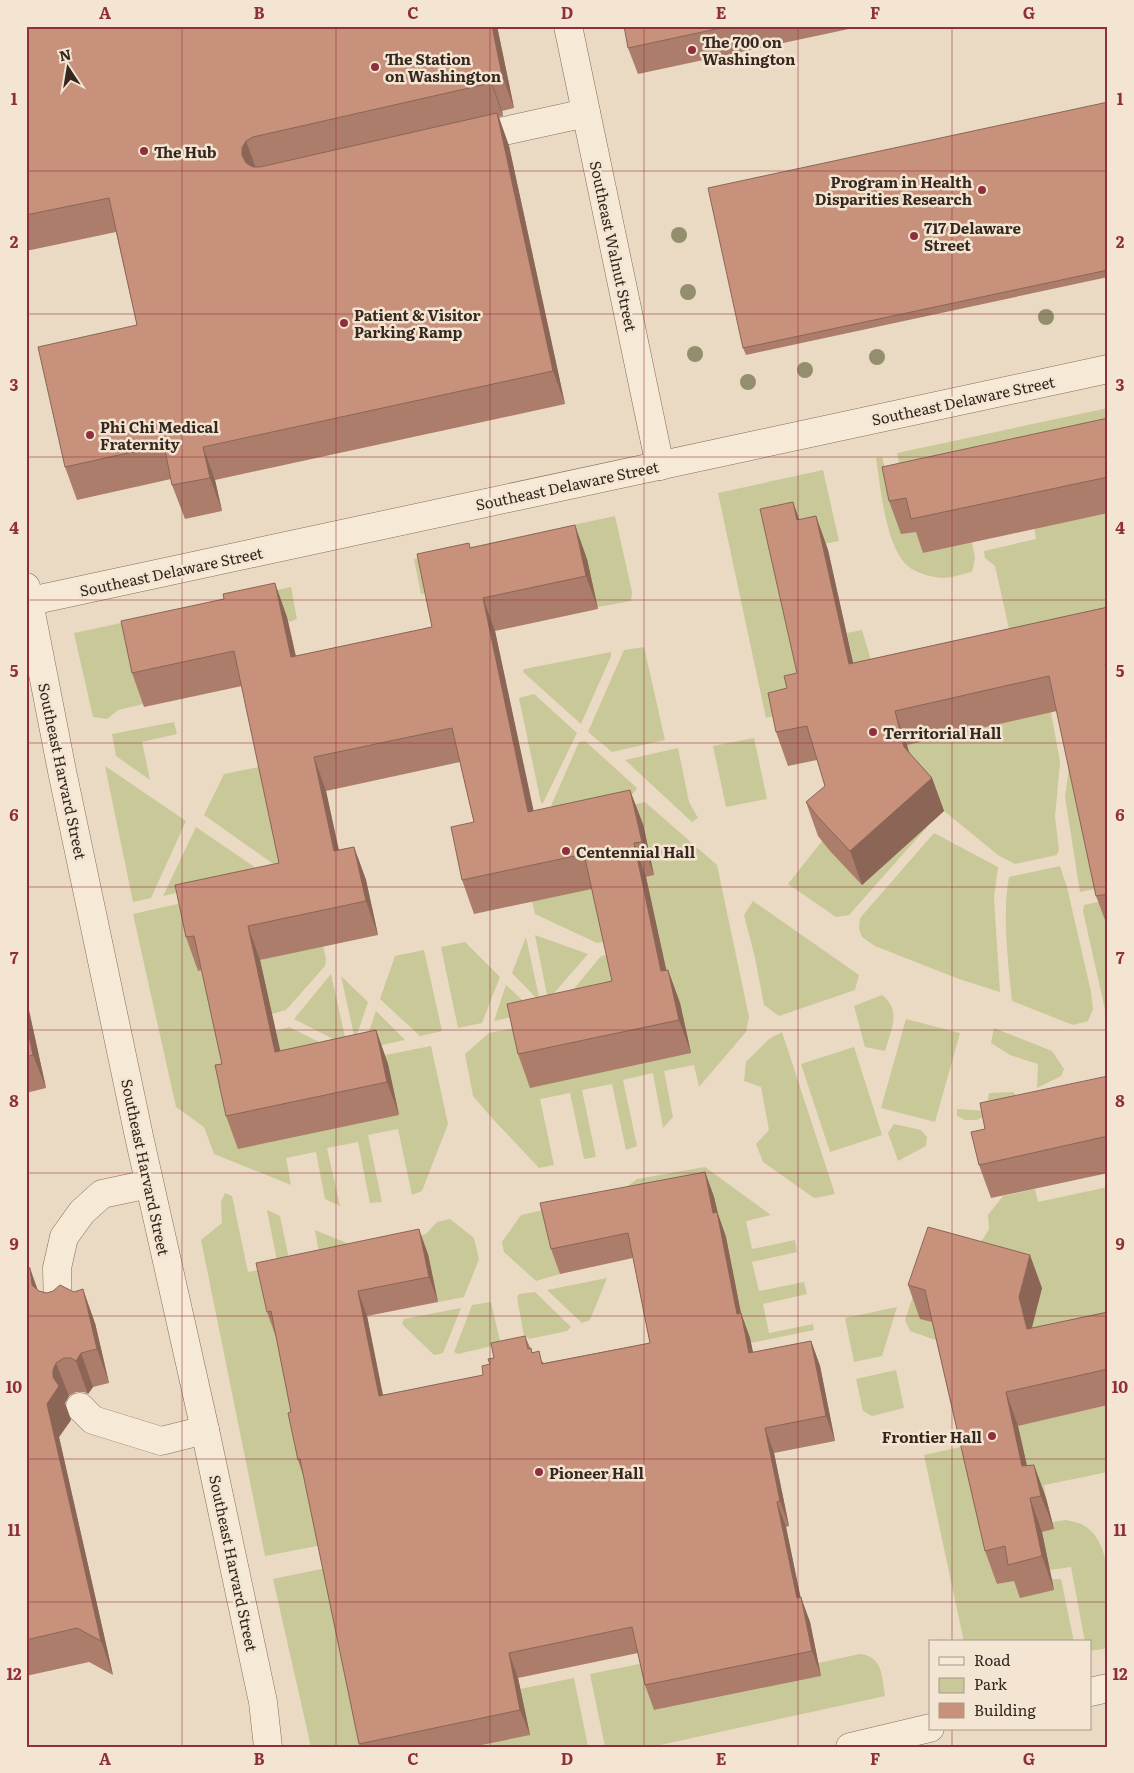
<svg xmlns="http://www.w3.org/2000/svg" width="1134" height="1773" viewBox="0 0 1134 1773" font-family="Literata,serif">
  <rect width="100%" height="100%" fill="#ebdac3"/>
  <g fill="#c8c898">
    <path d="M1108,408v46l-202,44 -9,-45z"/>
    <path d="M882,457l12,44 24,30 5,22 49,-11 3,16 -3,14c-10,2 -21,6 -30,6 -10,-1 -26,-5 -33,-11 -24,-20 -28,-79 -33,-109z"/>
    <path d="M823,470l16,71 -31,6 1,159 -43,12 -48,-225z"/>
    <path d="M1108,513v130l-247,55 -14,-65 15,-3 9,30 138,-31 -14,-63 -10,-8 -1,-7 52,-12 -2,-11z"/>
    <path d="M615,516l17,76 -1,9 -34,6 -167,-15 -9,2 -7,-35z"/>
    <path d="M291,587l6,32 -8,3 -2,-5 -143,87 -26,6 -11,9 -14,-2 -19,-84z"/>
    <path d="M644,647l21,93 -53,12 -24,-20 36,-82z"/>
    <path d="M611,652v4l-30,68 -58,-52 1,-3z"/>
    <path d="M534,694l43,39 -34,70h-2l-22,-105z"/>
    <path d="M1051,712l9,50 -5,55 4,33 -2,5 -42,9 -17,-9 -54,-44 -28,-30 -9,-36z"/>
    <path d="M174,722l3,12 -35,8 8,38 -34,-24 -4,-22z"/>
    <path d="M1067,737l32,151 -19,4 -15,-95 4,-30z"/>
    <path d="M754,738l13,61 -41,8 -13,-61z"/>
    <path d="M585,741l52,47 -4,6 -81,17 -1,-5 28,-64z"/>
    <path d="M678,748l11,54 9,16 -6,4 -67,-62z"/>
    <path d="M105,766l81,55 -35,77 -18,4z"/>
    <path d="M264,766l21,100 -6,2 -75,-53 20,-41z"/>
    <path d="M645,802l72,63 32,152 -3,15 -47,55 -5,-22 -30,6 9,46 -10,11 -10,-55 -30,7 14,66 -11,4 -14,-66 -30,6 14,67 -12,2 -14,-66 -30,6 14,66 -15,3 -47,-50 -19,-22 -8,-42 24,-21 54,-11 131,-17 -28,-128 8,-2 -117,-49z"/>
    <path d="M196,827l63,43 1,4 -97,22z"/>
    <path d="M927,827l-78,88 -13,2 -48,-33 34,-43z"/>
    <path d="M934,833l64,34 -4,31 6,94 -41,-13 -84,-33 -13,-9 -3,-9 1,-10z"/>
    <path d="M1060,866l7,21 24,105 2,17 -5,12 -15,4 -61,-24c-4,-39 -10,-87 -3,-124z"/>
    <path d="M288,879l-90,92 9,-2 27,128 165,18 -11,-51 -28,-4 71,-14 17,78 -26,67 -10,4 -14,-66 -30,6 14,67 -12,1 -12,-61 -31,6 13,58 -15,-7 -9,-47 -30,6 5,27 -77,-31 -10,-27 -28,-20 -43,-193z"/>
    <path d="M597,888l11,53 -11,2 -62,-29 -3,-13z"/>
    <path d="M753,901l106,74 -4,15 -76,26 -15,-11 -9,-47 -11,-43z"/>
    <path d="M1102,901l6,25v97l-25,-112 1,-6z"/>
    <path d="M535,935l53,19 -40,46z"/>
    <path d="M526,937l14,65 -28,-29z"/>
    <path d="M465,942l35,35 -18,46 -24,5 -17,-81z"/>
    <path d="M323,946l3,13 -1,7 -39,44 -14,4 -12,-54z"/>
    <path d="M424,950l18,81 -22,5 -40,-37 15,-43z"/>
    <path d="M611,954l9,41 -61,12 42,-51z"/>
    <path d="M331,974l16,72 -53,-27z"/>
    <path d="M341,976l27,26 -13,38z"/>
    <path d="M506,985l29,27 -41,9z"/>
    <path d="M882,995c20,16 9,34 3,56l-20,-4 -11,-41z"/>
    <path d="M376,1011l29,29 -42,9z"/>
    <path d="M906,1019l54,14 -25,89 -54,-14z"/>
    <path d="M289,1027l58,29 -60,29 -11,-54z"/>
    <path d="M994,1028l58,23 12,18 -3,7 -24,12 1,-24 -28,-9 -19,-12z"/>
    <path d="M782,1032l53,162 -21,4 -51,-36 -7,-18 13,-14 -8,-43 -17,-6 2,-19 23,-23z"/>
    <path d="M854,1047l28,88 -52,17 -29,-88z"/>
    <path d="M1013,1092l6,7 -42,21h-12l-8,-4v-7l29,2 3,-18z"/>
    <path d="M894,1124l27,6 6,7 -1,9 -28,15 -10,-28z"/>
    <path d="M705,1167l66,48 -25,6 6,28 43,-9 2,12 -45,10 7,29 45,-9 3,12 -44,10 6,29 44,-9 1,6 -63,13 -5,-4 -20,-101 -176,-7 10,43 -24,7 -32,-29 -2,-10 19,-27 98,-22 18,-14z"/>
    <path d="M1108,1187v161l-68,15 -66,-116 9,-8 6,-10 -1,-14 15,-19 32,-7 3,13z"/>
    <path d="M225,1193l7,3 16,76 30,-6 -11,-56 13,6 10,48 30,-6 -5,-28 46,19 65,-15 11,-12 13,-3 24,19 5,21 -15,38 -26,5 -10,-48 -152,83 46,208 -57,11 -64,-316 21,-17 -1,-21z"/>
    <path d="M927,1255l-7,63 17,5 4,19 -31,-11 -5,-11z"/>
    <path d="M607,1278l-17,42 -8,3 -35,-33z"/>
    <path d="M535,1292l36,35 -4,4 -38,8 -5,-3 -7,-38 2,-4z"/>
    <path d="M491,1302l9,39 -4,4 -38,9 -4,-2 18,-47z"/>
    <path d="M897,1307l-15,49 -28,6 -9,-44z"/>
    <path d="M461,1308l-18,45 -9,2 -32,-31 2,-5z"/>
    <path d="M896,1370l8,38 -32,8 -9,-5 -7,-32z"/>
    <path d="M1108,1405v67l-64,13 2,13 -11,2 -17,-74z"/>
    <path d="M965,1446l32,138 20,-4 44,-1 13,63h-110l-40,-187z"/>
    <path d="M1066,1520c4,1 11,2 15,4 37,17 27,90 27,124l-18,3v-9h-5l-14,-75 -21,3 -8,-38 12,-3 -2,-7z"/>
    <path d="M326,1568l37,179h-52l-38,-168z"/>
    <path d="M860,1654c23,2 22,24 25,42l-234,51h-46l-15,-73 54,-11 11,47 165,-34 -2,-13z"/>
    <path d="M574,1678l14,69h-116l57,-12 -9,-46z"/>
  </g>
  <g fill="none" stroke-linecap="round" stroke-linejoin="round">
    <g stroke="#846c5b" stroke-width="29">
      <g id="minor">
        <path d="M568,26l92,440"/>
        <path d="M468,139l118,-26"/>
        <path d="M26,587l36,184 78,370 65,289 58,272 5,45"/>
        <path d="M26,602l1082,-233"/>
        <path d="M58,1311l-1,-43 7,-31 18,-25 20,-18 47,-10"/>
        <path d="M80,1407l13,13 68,21 44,-11"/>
        <path d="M1090,1692l18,-4"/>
        <path d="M850,1747l80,-19"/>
      </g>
    </g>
    <use href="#minor" stroke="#f6e9d6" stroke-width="28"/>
  </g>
  <g fill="#938e6d">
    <circle cx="679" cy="235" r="8"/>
    <circle cx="688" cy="292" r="8"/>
    <circle cx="1046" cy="317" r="8"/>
    <circle cx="695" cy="354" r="8"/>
    <circle cx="877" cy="357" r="8"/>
    <circle cx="805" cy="370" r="8"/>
    <circle cx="748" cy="382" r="8"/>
  </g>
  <g fill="#ab7d6a">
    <path d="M26,26h471l17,82 -12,3 1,5 -4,1 10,29 56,258 -350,76 7,31 -37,8 -13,-34 -1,-6 -94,21 -12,-33 72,-142 -21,-93 -90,19z"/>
    <path d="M624,26h239l-225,48 -10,-26z"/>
    <path d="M1108,102v175l-362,78 -3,-7z"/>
    <path d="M1108,418v95l-185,40 -7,-21 -15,2 -12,-33z"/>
    <path d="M793,502l6,18 17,-4 12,34 25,113 255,-56v321l-12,-32 -39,-185 -150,34 3,9 22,24 12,33 -82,74 -32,-34 -12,-15 -12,-34 19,-16 -8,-26 -29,6 -12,-34 11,-44 10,-15z"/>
    <path d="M471,548l116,11 11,50 -103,22 38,180 110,13 11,51 -8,2 20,93h2l12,33 11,50 -161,35 -12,-34 94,-73 -20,-92 -118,25 -12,-34 12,-58 -14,-60 -134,29 13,59 15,-3 12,33 12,55 -118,25 20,91 96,-21 12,34 11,51 -161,34 -12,-33 -4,-52 -20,-94 -4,1 -12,-34 93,-74 -37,-177 -98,21 -12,-34 155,-56 9,39 136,-29z"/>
    <path d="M26,997l20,91 -20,5z"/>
    <path d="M1108,1076v97l-117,25 -12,-33 6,-36z"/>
    <path d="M705,1172l9,25 4,17 8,23 15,76 9,25 3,14 58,-11 9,25 15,75 -61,12 15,73 -3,1 14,70 10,25 11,54 -167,34 -9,-25 -7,-32 -120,25 12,57 -58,12h-112l-56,-269 -6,-18 -7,-48 -15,-75 -9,-25 161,-58 10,48 -71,14 16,79 100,-20 11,-17 31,-22 7,16 12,11 106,-20 -17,-85 -73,16 -9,-25z"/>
    <path d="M26,1266l12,25 57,32 14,60 -16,4 -5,7 -4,-2h-8l-7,4 -4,7 6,17 -12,17 54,238 -24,-13 -63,14z"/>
    <path d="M908,1285l134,3 -10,40 76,-16v93l-90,21 9,40 7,-1 12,33 8,31 -12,3 12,58 -34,8 -6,-17 -17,3 -12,-33 -53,-229 -12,-3z"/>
  </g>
  <g fill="#8b6656">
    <path d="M492,26h5l17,82 -12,-33z"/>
    <path d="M490,77l12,34 1,5 -12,-33z"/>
    <path d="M497,113l12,33 56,258 -12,-33z"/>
    <path d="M246,141l12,33 -4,7 -12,-26v-7z"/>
    <path d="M203,447l12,33 7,31 -12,-33z"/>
    <path d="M793,502l12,34 -8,-16z"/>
    <path d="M816,516l12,34 33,148 -12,-34z"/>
    <path d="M575,525l12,34 11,50 -12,-33z"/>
    <path d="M275,583l12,34 16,73 -12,-33z"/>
    <path d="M483,598l12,33 46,214 -13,-33z"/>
    <path d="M895,711l12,34 9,36 -12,-34z"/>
    <path d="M314,757l12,34 20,94 -12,-34z"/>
    <path d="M932,778l12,33 -82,74 -12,-34z"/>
    <path d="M630,790l13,34 11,51 -12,-33z"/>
    <path d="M634,843l12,34 28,128 -13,-34z"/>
    <path d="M354,847l12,33 12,55 -12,-34z"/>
    <path d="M248,926l12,34 28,125 -13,-33z"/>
    <path d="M668,970l12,33 11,50 -12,-33z"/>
    <path d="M26,997l20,91 -13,-33 -7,-34z"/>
    <path d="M376,1030l12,34 11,51 -12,-33z"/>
    <path d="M705,1172l9,25 4,17 8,23 20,102 -9,-25 -24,-101z"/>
    <path d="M419,1229l9,25 10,48 -9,-25z"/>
    <path d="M1030,1255l12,33 -11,42 -4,-1 -8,-32z"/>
    <path d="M30,1268l12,34 -10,-17z"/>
    <path d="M83,1289l12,34 14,60 -12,-34z"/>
    <path d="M358,1291l9,25 21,105 -9,-25z"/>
    <path d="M741,1313l9,25 8,40 -9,-25z"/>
    <path d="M811,1341l9,25 15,75 -9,-25z"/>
    <path d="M81,1353l12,34 -5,7 -12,-33z"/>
    <path d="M56,1363l13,33 -4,7 6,17 -12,17 54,238 -12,-34 -54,-237 6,-27v-7z"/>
    <path d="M1006,1392l12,34 16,71 -12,-31z"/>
    <path d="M765,1428l9,25 15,73 -9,-25z"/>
    <path d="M1034,1465l12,33 8,31 -13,-33z"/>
    <path d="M1030,1498l12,34 12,58 -12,-34z"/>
    <path d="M777,1502l9,25 20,96 -9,-25z"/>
    <path d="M801,1597l9,25 11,54 -9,-25z"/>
    <path d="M509,1653l9,25 12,57 -10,-25z"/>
  </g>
  <g fill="#c7917b" stroke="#8b6656">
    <path d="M26,26h466l10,49 -12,2 1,6 -238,54 -7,4 -4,7v7l4,8 7,4h7l237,-54 56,258 -350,76 7,31 -38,7 -8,-40 -99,22 -27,-120 99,-22 -28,-127 -83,17z"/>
    <path d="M624,26h106l-102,22z"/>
    <path d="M1108,102v168l-365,78 -35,-160z"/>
    <path d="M1108,418v59l-197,42 -5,-21 -17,3 -7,-34z"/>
    <path d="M793,502l4,18 19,-4 33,148 259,-57v57h-3l3,11v219l-12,2 -47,-220 -154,35 9,36 28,31 -82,73 -32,-34 -12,-15 19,-16 -18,-60 -31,6 -8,-39 19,-5 -3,-12 13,-3 -37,-164z"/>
    <path d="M575,525l11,51 -103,22 45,214 102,-22 12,52 -8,1 27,128 7,-1 11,50 -161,34 -11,-50 105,-23 -28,-127 -122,26 -11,-53 23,-5 -22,-94 -138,29 20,94 20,-4 12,54 -118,25 27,126 101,-22 11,52 -161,34 -11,-51 7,-1 -28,-128 -8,1 -11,-52 104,-22 -45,-212 -102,22 -11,-52 103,-22 -1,-5 52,-11 16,74 141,-30 -15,-73 52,-11 1,5z"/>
    <path d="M26,1021l7,34 -7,2z"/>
    <path d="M1108,1076v60l-129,29 -8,-33 14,-3 -5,-26z"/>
    <path d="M705,1172l8,41 4,-1 20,102 4,-1 8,40 62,-12 15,75 -61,12 15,73 -3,1 20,96 4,-1 11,54 -167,34 -13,-58 -123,26 11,57 -161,34 -59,-285 -2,1 -10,-47 3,-1 -20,-101 -4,1 -11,-49 163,-34 10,48 -71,14 21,105 104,-21 -1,-9 8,-2 -2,-5 6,-1 -3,-15 34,-7 3,13 3,-1 1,5 7,-2 3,13 108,-21 -22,-110 -77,16 -11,-46z"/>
    <path d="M928,1227l102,28 -11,42 8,32 81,-17v57l-102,23 16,74 12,-1 7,31 -11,2 12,58 -34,9 -3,-19 -20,5 -60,-261 -17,-5z"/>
    <path d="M26,1266l4,2 2,17 7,6 8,2 6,-2 7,-6 14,7 9,-3 14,60 -16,4 -5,8 -5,-3h-7l-8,5 -3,7v7l6,9 -12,18 54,237 -24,-13 -51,12z"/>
  </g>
  <path fill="none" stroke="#8f2f3c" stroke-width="1" stroke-opacity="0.55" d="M182,26v1721M336,26v1721M490,26v1721M644,26v1721M798,26v1721M952,26v1616M26,171h1082M26,314h1082M26,457h1082M26,600h1082M26,743h1082M26,887h1082M26,1030h1082M26,1173h1082M26,1316h1082M26,1459h1082M26,1602h1082M952,1729v18"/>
  <g fill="#8f2f3c" stroke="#f3e5d2" stroke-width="2">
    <circle cx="692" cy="50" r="5"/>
    <circle cx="375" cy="67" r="5"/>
    <circle cx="144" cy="151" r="5"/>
    <circle cx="982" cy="190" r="5"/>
    <circle cx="914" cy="236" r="5"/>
    <circle cx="344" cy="323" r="5"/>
    <circle cx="90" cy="435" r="5"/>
    <circle cx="873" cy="732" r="5"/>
    <circle cx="566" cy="851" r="5"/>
    <circle cx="992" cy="1436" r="5"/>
    <circle cx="539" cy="1472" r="5"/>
  </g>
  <g text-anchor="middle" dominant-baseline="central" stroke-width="5" stroke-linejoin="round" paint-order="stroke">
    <g font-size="15" font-weight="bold" fill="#35261e" stroke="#f3e5d2" text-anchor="start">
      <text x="702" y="41">The 700 on<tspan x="702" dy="17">Washington</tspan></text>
      <text x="385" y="58">The Station<tspan x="385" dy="17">on Washington</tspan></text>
      <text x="154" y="151">The Hub</text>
      <text x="972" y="181" text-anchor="end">Program in Health<tspan x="972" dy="17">Disparities Research</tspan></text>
      <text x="924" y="227">717 Delaware<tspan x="924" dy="17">Street</tspan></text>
      <text x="354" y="314">Patient &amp; Visitor<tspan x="354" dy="17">Parking Ramp</tspan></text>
      <text x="100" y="426">Phi Chi Medical<tspan x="100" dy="17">Fraternity</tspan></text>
      <text x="883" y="732">Territorial Hall</text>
      <text x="576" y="851">Centennial Hall</text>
      <text x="982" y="1436" text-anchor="end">Frontier Hall</text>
      <text x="549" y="1472">Pioneer Hall</text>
    </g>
    <g font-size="15" fill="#35261e" stroke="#f3e5d2">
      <text transform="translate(614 246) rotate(78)">Southeast Walnut Street</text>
      <text transform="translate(963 400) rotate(-12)">Southeast Delaware Street</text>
      <text transform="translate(567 485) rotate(-12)">Southeast Delaware Street</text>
      <text transform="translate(171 571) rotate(-12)">Southeast Delaware Street</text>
      <text transform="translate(63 771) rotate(78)">Southeast Harvard Street</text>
      <text transform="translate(146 1167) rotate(78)">Southeast Harvard Street</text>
      <text transform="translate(234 1563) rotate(78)">Southeast Harvard Street</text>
    </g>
  </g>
  <rect width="1134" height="1773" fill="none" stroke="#f3e5d2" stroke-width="55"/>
  <rect x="929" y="1640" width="162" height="90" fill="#f3e5d2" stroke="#a7998a"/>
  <rect x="939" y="1657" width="25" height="8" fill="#f6e9d6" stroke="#a7998a"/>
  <text x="974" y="1666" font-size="15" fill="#35261e">Road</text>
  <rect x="939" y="1678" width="25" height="15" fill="#c8c898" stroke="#a7998a"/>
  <text x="974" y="1690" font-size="15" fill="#35261e">Park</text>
  <rect x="939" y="1703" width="25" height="15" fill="#c7917b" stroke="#a7998a"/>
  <text x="974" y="1716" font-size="15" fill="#35261e">Building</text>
  <g transform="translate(68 68) rotate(348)" stroke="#f3e5d2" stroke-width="4" paint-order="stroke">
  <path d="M0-4L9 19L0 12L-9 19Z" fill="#35261e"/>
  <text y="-8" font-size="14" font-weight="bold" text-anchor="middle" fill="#35261e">N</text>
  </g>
  <rect x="28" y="28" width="1078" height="1718" fill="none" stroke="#8f2f3c" stroke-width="2"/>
  <g font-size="16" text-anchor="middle" font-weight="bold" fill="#8f2f3c">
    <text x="105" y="19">A</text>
    <text x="259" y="19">B</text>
    <text x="413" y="19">C</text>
    <text x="567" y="19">D</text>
    <text x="721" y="19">E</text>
    <text x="875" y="19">F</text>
    <text x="1029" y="19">G</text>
    <text x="14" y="105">1</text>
    <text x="1120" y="105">1</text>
    <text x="14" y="248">2</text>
    <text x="1120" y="248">2</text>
    <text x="14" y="391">3</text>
    <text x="1120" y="391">3</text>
    <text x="14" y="534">4</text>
    <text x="1120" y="534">4</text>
    <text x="14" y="677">5</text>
    <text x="1120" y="677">5</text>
    <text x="14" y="821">6</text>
    <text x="1120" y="821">6</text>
    <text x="14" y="964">7</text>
    <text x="1120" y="964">7</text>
    <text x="14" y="1107">8</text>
    <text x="1120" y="1107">8</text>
    <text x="14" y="1250">9</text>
    <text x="1120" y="1250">9</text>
    <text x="14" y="1393">10</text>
    <text x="1120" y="1393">10</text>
    <text x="14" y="1536">11</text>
    <text x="1120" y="1536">11</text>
    <text x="14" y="1680">12</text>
    <text x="1120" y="1680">12</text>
    <text x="105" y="1765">A</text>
    <text x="259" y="1765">B</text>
    <text x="413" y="1765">C</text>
    <text x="567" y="1765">D</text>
    <text x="721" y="1765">E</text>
    <text x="875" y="1765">F</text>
    <text x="1029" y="1765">G</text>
  </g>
</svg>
